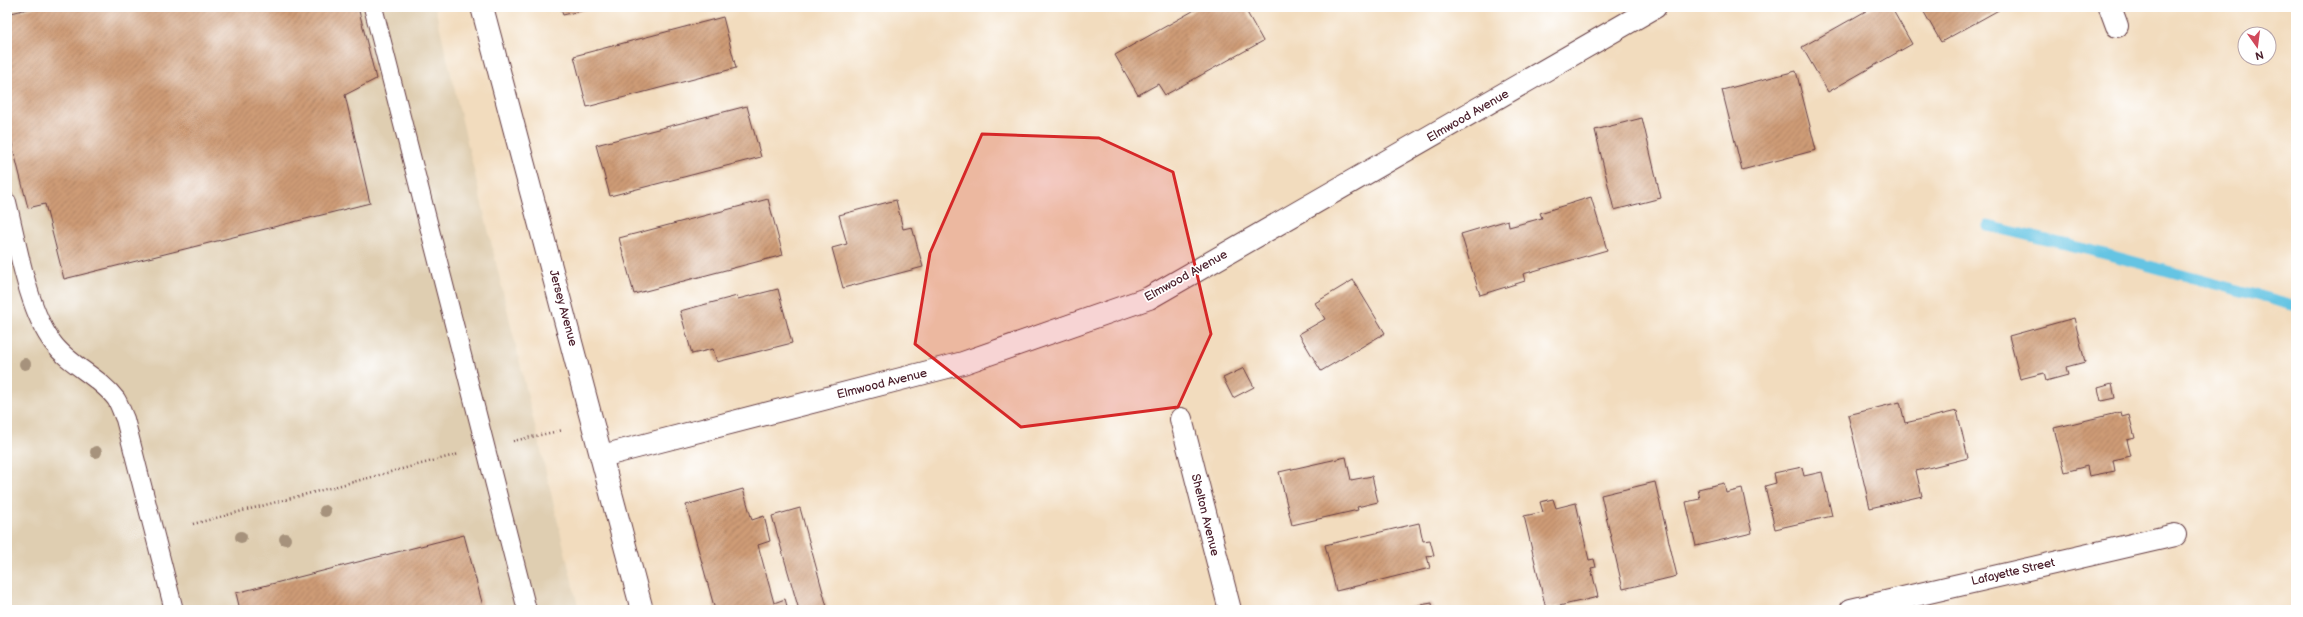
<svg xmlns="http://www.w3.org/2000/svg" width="2303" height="617" viewBox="0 0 2303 617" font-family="'Balsamiq Sans',sans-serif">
  <defs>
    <pattern id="building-hatch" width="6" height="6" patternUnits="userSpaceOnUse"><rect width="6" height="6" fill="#ce9b76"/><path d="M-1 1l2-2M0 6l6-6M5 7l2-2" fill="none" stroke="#a97e61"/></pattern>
  </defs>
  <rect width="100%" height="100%" fill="#fff"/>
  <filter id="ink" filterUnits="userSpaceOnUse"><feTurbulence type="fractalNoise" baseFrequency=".025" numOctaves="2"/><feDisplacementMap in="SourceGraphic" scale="8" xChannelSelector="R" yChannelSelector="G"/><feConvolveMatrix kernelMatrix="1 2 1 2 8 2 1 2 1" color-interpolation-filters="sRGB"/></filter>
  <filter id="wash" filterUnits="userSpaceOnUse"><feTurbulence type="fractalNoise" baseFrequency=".012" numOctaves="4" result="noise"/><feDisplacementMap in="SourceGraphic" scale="16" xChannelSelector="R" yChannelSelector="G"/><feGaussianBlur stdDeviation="0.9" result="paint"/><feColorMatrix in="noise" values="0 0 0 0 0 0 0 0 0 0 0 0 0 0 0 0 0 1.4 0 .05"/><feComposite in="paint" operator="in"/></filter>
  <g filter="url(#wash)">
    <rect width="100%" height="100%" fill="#f2dcbe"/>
    <path fill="#dfceb1" d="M7,7h428l144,603h-572z"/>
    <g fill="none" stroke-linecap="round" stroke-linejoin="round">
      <path stroke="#65c4e3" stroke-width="11" d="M1988,226l110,26 198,54"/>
    </g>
    <g id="blocks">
      <g fill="url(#building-hatch)">
        <path d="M36,7h322l18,72 -31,16 25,108 -306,76 -19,-75 -17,4 -21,-84v-110z"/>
        <path d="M560,7h33v1l-30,7z"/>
        <path d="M1200,7h44l19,34 -98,54 -7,-11 -20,11 -23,-40z"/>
        <path d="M1873,7h18l21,37 -84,48 -26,-45z"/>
        <path d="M1921,7h83l-63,35z"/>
        <path d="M723,17l13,51 -149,39 -13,-51z"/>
        <path d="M1796,71l20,79 -74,20 -20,-80z"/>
        <path d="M747,106l14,51 -151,39 -14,-51z"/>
        <path d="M1642,118l19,80 -47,12 -19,-80z"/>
        <path d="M1591,197l16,53 -84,24 2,7 -45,14 -19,-61 47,-14 1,7 33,-9 -2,-5z"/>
        <path d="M768,199l15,56 -149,39 -15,-56z"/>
        <path d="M896,200l7,29 9,-2 11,40 -80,21 -11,-40 15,-4 -8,-29z"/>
        <path d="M1353,280l32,53 -64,38 -22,-37 26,-15 -10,-16z"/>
        <path d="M778,289l14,54 -75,19 -4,-13 -21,5 -12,-43 57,-15 1,3z"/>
        <path d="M2074,318l11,44 -19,5 2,8 -22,6 -2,-8 -24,6 -11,-43z"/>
        <path d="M1244,368l10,19 -21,11 -10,-20z"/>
        <path d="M2112,384l3,14 -14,3 -3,-13z"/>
        <path d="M1900,402l5,21 52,-12 11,47 -52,13 6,25 -52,12 -22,-93z"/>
        <path d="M2121,412l1,5 7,-2 6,23 -8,2 4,16 -18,4 2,11 -26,5 -2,-10 -22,6 -11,-44z"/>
        <path d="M1346,457l5,23 21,-4 6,26 -21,5 1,3 -66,15 -13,-53z"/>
        <path d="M1802,467l2,9 18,-4 10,44 -57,13 -10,-43 11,-3 -2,-10z"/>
        <path d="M1655,482l22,94 -54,13 -22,-94z"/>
        <path d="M1724,483l2,10 16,-4 10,44 -56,13 -10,-44 14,-3 -2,-10z"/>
        <path d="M743,489l9,31 12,-4 6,25 -12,4 16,58 11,-4 3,11h-73l-29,-105z"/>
        <path d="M1553,499l3,9 20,-5 13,57 5,-1 2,8 -5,1 7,29 -52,12 -22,-93 19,-4 -3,-10z"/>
        <path d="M800,508l27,99 -10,3h-18l-27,-94z"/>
        <path d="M1419,523l4,18 7,-1 4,15 -7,1 3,12 -94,23 -11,-46z"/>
        <path d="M464,535l20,75h-244l-4,-17z"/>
        <path d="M1432,603l1,7h-36v-1z"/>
      </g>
    </g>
  </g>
  <g filter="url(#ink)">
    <use href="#blocks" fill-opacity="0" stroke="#633b41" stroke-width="1"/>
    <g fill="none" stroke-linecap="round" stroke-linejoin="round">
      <g stroke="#633b41" stroke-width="20">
        <g id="lane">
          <path d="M373,7l154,603"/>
          <path d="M7,202c10,40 21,109 46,141 17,23 46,33 63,56 4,6 6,14 9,20l49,191"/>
        </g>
      </g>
      <g stroke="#633b41" stroke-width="24">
        <g id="street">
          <path d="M482,7l160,603"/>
          <path d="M2110,7l7,19"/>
          <path d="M1181,419l49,191"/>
          <path d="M602,456l361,-93 186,-65 506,-291"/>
          <path d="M1851,610l324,-75"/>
        </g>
      </g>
      <g stroke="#633b41" stroke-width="2.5" stroke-dasharray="1 3" stroke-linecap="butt">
        <path d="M513,441l50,-11"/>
        <path d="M193,524l266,-70"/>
      </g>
      <use href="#lane" stroke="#fff" stroke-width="18"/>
      <use href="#street" stroke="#fff" stroke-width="22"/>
    </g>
    <g fill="#a6927b">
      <circle cx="25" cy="364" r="6"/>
      <circle cx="96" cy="452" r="6"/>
      <circle cx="325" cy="511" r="6"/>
      <circle cx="241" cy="537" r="6"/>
      <circle cx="285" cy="539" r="6"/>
    </g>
  </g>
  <path fill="#d62828" fill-opacity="0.2" stroke="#d62828" stroke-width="3" stroke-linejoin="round" d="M982,134l117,4 74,34 38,162 -33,73 -157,20 -106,-83 15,-91z"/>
  <g text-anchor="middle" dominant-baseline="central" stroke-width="3.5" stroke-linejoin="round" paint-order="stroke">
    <g font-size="12" fill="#4a1f2b" stroke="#fff">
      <text transform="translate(1468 116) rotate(-30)">Elmwood Avenue</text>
      <text transform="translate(1186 276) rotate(-29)">Elmwood Avenue</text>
      <text transform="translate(563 308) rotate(75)">Jersey Avenue</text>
      <text transform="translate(882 384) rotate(-14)">Elmwood Avenue</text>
      <text transform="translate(1205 515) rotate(76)">Shelton Avenue</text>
      <text transform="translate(2013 572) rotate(-13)">Lafayette Street</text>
    </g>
  </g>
  <rect width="2303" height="617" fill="none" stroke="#fff" stroke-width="24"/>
  <g transform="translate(2257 46) rotate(166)"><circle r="19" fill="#ffffff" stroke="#b7a5aa"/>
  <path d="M0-3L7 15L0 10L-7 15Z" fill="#d1495b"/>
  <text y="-6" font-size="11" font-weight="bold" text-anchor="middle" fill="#4a1f2b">N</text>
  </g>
</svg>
